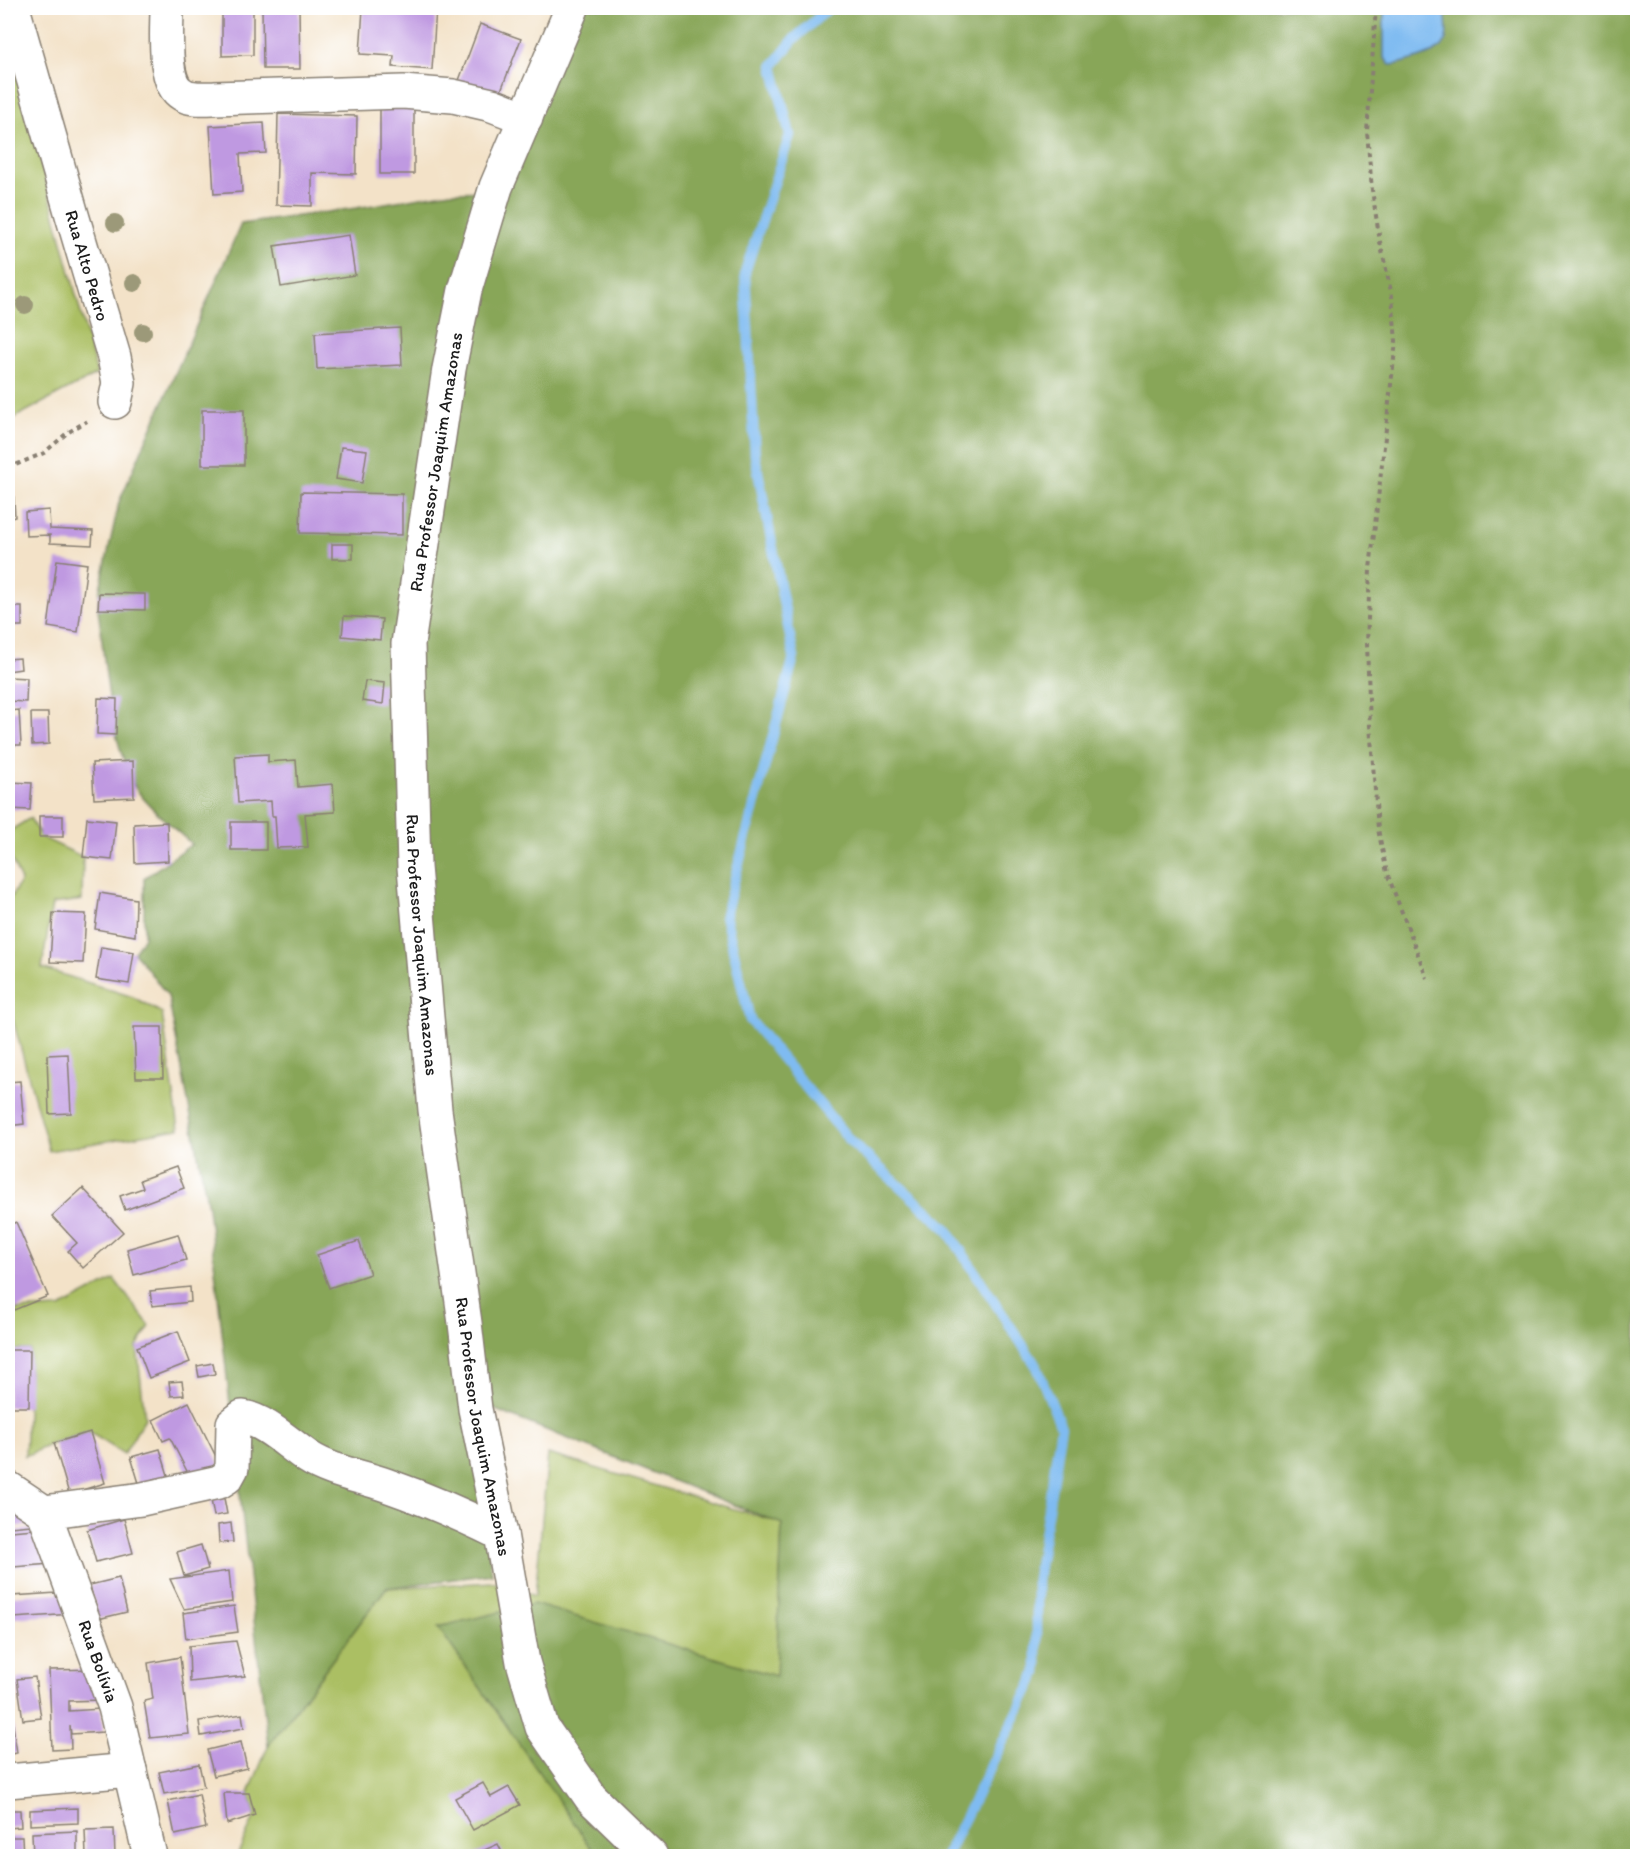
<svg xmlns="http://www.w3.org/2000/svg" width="1645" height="1864" viewBox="0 0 1645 1864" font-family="Itim,sans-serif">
  <rect width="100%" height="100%" fill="#fff"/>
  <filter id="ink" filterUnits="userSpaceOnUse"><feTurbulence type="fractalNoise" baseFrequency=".0167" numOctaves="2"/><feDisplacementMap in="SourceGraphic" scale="12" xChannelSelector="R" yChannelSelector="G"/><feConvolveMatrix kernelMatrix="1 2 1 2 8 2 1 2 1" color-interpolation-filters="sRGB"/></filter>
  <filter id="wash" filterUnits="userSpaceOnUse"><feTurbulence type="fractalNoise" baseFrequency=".008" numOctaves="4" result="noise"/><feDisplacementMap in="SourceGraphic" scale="24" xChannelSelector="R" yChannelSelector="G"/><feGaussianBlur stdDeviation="1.35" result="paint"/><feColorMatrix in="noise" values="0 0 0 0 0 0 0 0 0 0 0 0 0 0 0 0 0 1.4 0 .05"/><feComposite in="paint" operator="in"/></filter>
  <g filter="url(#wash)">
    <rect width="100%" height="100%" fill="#f3e2c8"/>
    <g fill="#abbf63" stroke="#646e40" stroke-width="1.5">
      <path d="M8,38l89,336 -89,47z"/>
      <path d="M30,818l11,19 42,20 -1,43 -30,4 -10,64 91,29 29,16 17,116 -130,22 -39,-142h-2v-107l13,-21 -13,-30v-19z"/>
      <path d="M114,1279l36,47 -13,21 8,71 -21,36 -35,-22 -35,11 -29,13 5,-106h-22v-51l6,11 46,-2z"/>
      <path d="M548,1454l234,69 -5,154 -81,-24 208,203h-667l18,-41 -6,-22 19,-47 118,-158 107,-6 42,14z"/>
    </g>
    <path fill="#88a659" stroke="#52613a" stroke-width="1.5" d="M585,8h1052v1848h-1040l-159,-229 96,-23 242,72 6,-152 -314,-125 24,175 -106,14 -118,158 -60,-539 -40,-211 -34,-44 10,-15v-59l48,-34c-15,-13 -50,-42 -58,-59 -26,-52 -28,-119 -36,-176l1,-16 20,-91 122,-278 115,-16 94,-16 50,-1z"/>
    <path fill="#7fbbf1" stroke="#4e6c86" stroke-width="1.5" d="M1384,8h61c0,10 5,29 -2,37 -6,9 -42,19 -53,20l-6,-8z"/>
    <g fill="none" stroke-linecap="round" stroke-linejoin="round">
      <path stroke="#7fbbf1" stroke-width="10" d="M829,8l-35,31 -21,27 17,69 -45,137 10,184 39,201 -69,258 25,105 101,122 95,86 91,139 24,60 -24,152v94l-91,183"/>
    </g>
    <g id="blocks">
      <g fill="#bf99e1">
        <path d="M222,8h31v47l-31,1z"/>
        <path d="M262,8h37l1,61h-37z"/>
        <path d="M363,8h73l-4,62 -39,-3 1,-11 -34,-2z"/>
        <path d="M480,24l41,15 -23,59 -40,-15z"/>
        <rect x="380" y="107" width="34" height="67"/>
        <path d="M278,114l79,2 -1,58 -44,-1v33l-36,-1z"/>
        <path d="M264,123l2,30 -26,1 2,38 -28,2 -4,-68z"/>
        <path d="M349,235l6,40 -74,12 -7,-41z"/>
        <path d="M400,328l2,37 -85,4 -2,-36z"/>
        <rect x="202" y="410" width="42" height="55"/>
        <path d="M341,447l26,3 -5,33 -26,-4z"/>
        <path d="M13,483l2,34 -7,2v-35z"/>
        <path d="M301,492l101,2v41l-102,-2z"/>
        <path d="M49,510l1,19 43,2 -1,14 -42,-2v-8l-24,1 -1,-24z"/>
        <rect x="332" y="544" width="21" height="15"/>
        <path d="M57,560l30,4 -9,68 -30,-5z"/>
        <path d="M99,593l46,1v16l-47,-1z"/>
        <rect x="8" y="607" width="14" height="19"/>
        <path d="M344,616l38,3 -2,21 -38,-4z"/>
        <path d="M20,658l1,11 -13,2v-12z"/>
        <path d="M8,677l19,1 -1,24 -18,-1z"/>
        <path d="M365,681l20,2 -2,21 -21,-3z"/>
        <path d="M98,698l19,1 -1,36 -19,-1z"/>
        <path d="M19,710l2,35h-13v-34z"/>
        <path d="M31,713h17l1,31 -17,1z"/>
        <path d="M268,754v8l28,-2 2,27 35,-3 2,28 -30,2 3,33 -31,1 -2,-32h-3l-1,-15 -33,2 -3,-47z"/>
        <path d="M133,761l1,36 -40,2 -2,-36z"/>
        <path d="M8,782l24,1 -2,27 -22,-1z"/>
        <rect x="39" y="816" width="24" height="21"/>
        <path d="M87,818l29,3 -4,39 -29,-3z"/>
        <path d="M167,822l1,39 -33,2 -1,-39z"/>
        <rect x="231" y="822" width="35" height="28"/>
        <path d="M100,893l36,6 -1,37 -40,-7z"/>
        <path d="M53,913l33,1 -3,49 -33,-1z"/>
        <path d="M101,947l33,5 -5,32 -33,-5z"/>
        <path d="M8,1005h1l2,67h-3z"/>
        <path d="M134,1027h28l1,51h-27z"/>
        <path d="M68,1054l3,59 -22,1 -2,-59z"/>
        <path d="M20,1081l4,43 -16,2v-44z"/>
        <path d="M176,1167l8,21 -59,22 -5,-14 23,-8 -3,-8z"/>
        <path d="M83,1188l40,44 -40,36 -15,-17 9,-8 -25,-27z"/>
        <path d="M16,1222l32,74 -34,14 -6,-15v-69z"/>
        <path d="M178,1234l8,26 -52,15 -7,-26z"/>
        <path d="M359,1241l11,33 -41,14 -12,-33z"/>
        <path d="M190,1287l1,15 -39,4 -2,-15z"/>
        <path d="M178,1331l12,31 -41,16 -12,-31z"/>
        <path d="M8,1350h22l-1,57h-21z"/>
        <path d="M213,1363l2,11 -16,3 -2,-11z"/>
        <path d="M182,1381l2,14 -13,1 -2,-14z"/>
        <path d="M189,1402l31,63 -29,14 -21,-41 -7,3 -10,-21z"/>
        <path d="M90,1432l15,51 -36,11 -15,-51z"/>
        <path d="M160,1449l11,36 -29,8 -11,-36z"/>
        <path d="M224,1498l3,16 -13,2 -3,-16z"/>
        <path d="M29,1503l2,22 -21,2 -2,-22z"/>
        <path d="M124,1519l9,34 -37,9 -9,-32z"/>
        <path d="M231,1523l2,19 -14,1 -1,-18z"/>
        <path d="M48,1528l3,36 -38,3 -3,-36z"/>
        <path d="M201,1545l7,24 -24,7 -7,-24z"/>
        <path d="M229,1571l3,31 -48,7 -14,-30z"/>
        <path d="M119,1578l8,34 -29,7 -8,-34z"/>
        <path d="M72,1592l1,22 -60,4 -1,-22z"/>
        <path d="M234,1606l4,26 -52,7 -3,-26z"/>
        <path d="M236,1641l9,35 -55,6 -1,-36z"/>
        <path d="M180,1657l9,77 -39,4 -6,-37 9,-2 -5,-36z"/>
        <path d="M100,1669l1,31 -32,1v10l32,-2 2,23 -32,2 -1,-8 1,23 -19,1 -3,-80z"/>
        <path d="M35,1677l6,41 -18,2 -6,-41z"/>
        <path d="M8,1691l9,62 -9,2z"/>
        <path d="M242,1714l2,14 -43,8 -2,-15z"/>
        <path d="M241,1742l6,26 -33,8 -7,-26z"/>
        <path d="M199,1764l5,23 -40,7 -5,-22z"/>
        <path d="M483,1783l8,14 18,-10 11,18 -47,25 -18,-32z"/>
        <path d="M224,1793h25l6,22 -28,9z"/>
        <path d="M199,1794l7,34 -31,7 -7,-34z"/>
        <path d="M78,1808v15l-48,2v-15z"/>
        <path d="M8,1810h12l1,17 -13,1z"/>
        <path d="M114,1829l1,27h-29l-1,-26z"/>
        <path d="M77,1831v25h-44l-1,-23z"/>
        <path d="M8,1837h14l1,19h-15z"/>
        <path d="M498,1844l6,12h-33z"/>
      </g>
    </g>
  </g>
  <g filter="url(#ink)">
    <use href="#blocks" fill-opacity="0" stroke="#887f72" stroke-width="1.5"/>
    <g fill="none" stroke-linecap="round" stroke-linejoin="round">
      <g stroke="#887f72" stroke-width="36">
        <g id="street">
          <path id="s1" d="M13,8l59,207 42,142 5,26 -4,19"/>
          <path d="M167,8c0,20 -5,75 15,86 9,6 22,4 32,4l189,-6 50,4 39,9 34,13"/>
          <path id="s2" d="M572,8l-76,179 -31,103 -16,79 -41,275 6,223 21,243 30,213 10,86 26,125 22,128 19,65 49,71 60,58"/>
          <path id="s3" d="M8,1488l36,24 71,195 35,149"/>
          <path d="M44,1512l98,-13 77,-17 8,-5 5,-9 1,-44 9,-7c21,2 48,28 66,40 23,15 53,19 78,28 40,14 77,30 115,49"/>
          <path d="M8,1781l122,-11"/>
        </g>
      </g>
      <g stroke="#887f72" stroke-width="4" stroke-dasharray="4.5 4.5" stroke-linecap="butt">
        <path d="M1376,8l-9,124 5,58 8,52 12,54 4,45 -26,228 -3,75 3,81 8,104 9,44 40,105"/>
        <path d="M8,468l36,-15 23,-20 20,-12"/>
      </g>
      <use href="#street" stroke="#fff" stroke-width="33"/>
    </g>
    <g fill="#9c9979">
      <circle cx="115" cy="223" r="9"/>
      <circle cx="134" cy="283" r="9"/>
      <circle cx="25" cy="305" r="9"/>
      <circle cx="143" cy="332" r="9"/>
    </g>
  </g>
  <g text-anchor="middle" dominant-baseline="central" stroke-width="5" stroke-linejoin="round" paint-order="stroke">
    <g font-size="18" fill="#1c1c1c" stroke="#fff">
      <text stroke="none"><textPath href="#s1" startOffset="268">Rua Alto Pedro</textPath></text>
      <text transform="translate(436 462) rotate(-81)">Rua Professor Joaquim Amazonas</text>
      <text stroke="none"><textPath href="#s2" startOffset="962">Rua Professor Joaquim Amazonas</textPath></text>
      <text stroke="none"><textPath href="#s2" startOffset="1448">Rua Professor Joaquim Amazonas</textPath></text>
      <text stroke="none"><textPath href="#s3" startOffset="202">Rua Bolívia</textPath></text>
    </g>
  </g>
  <rect width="1645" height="1864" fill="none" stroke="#fff" stroke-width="30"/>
</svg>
